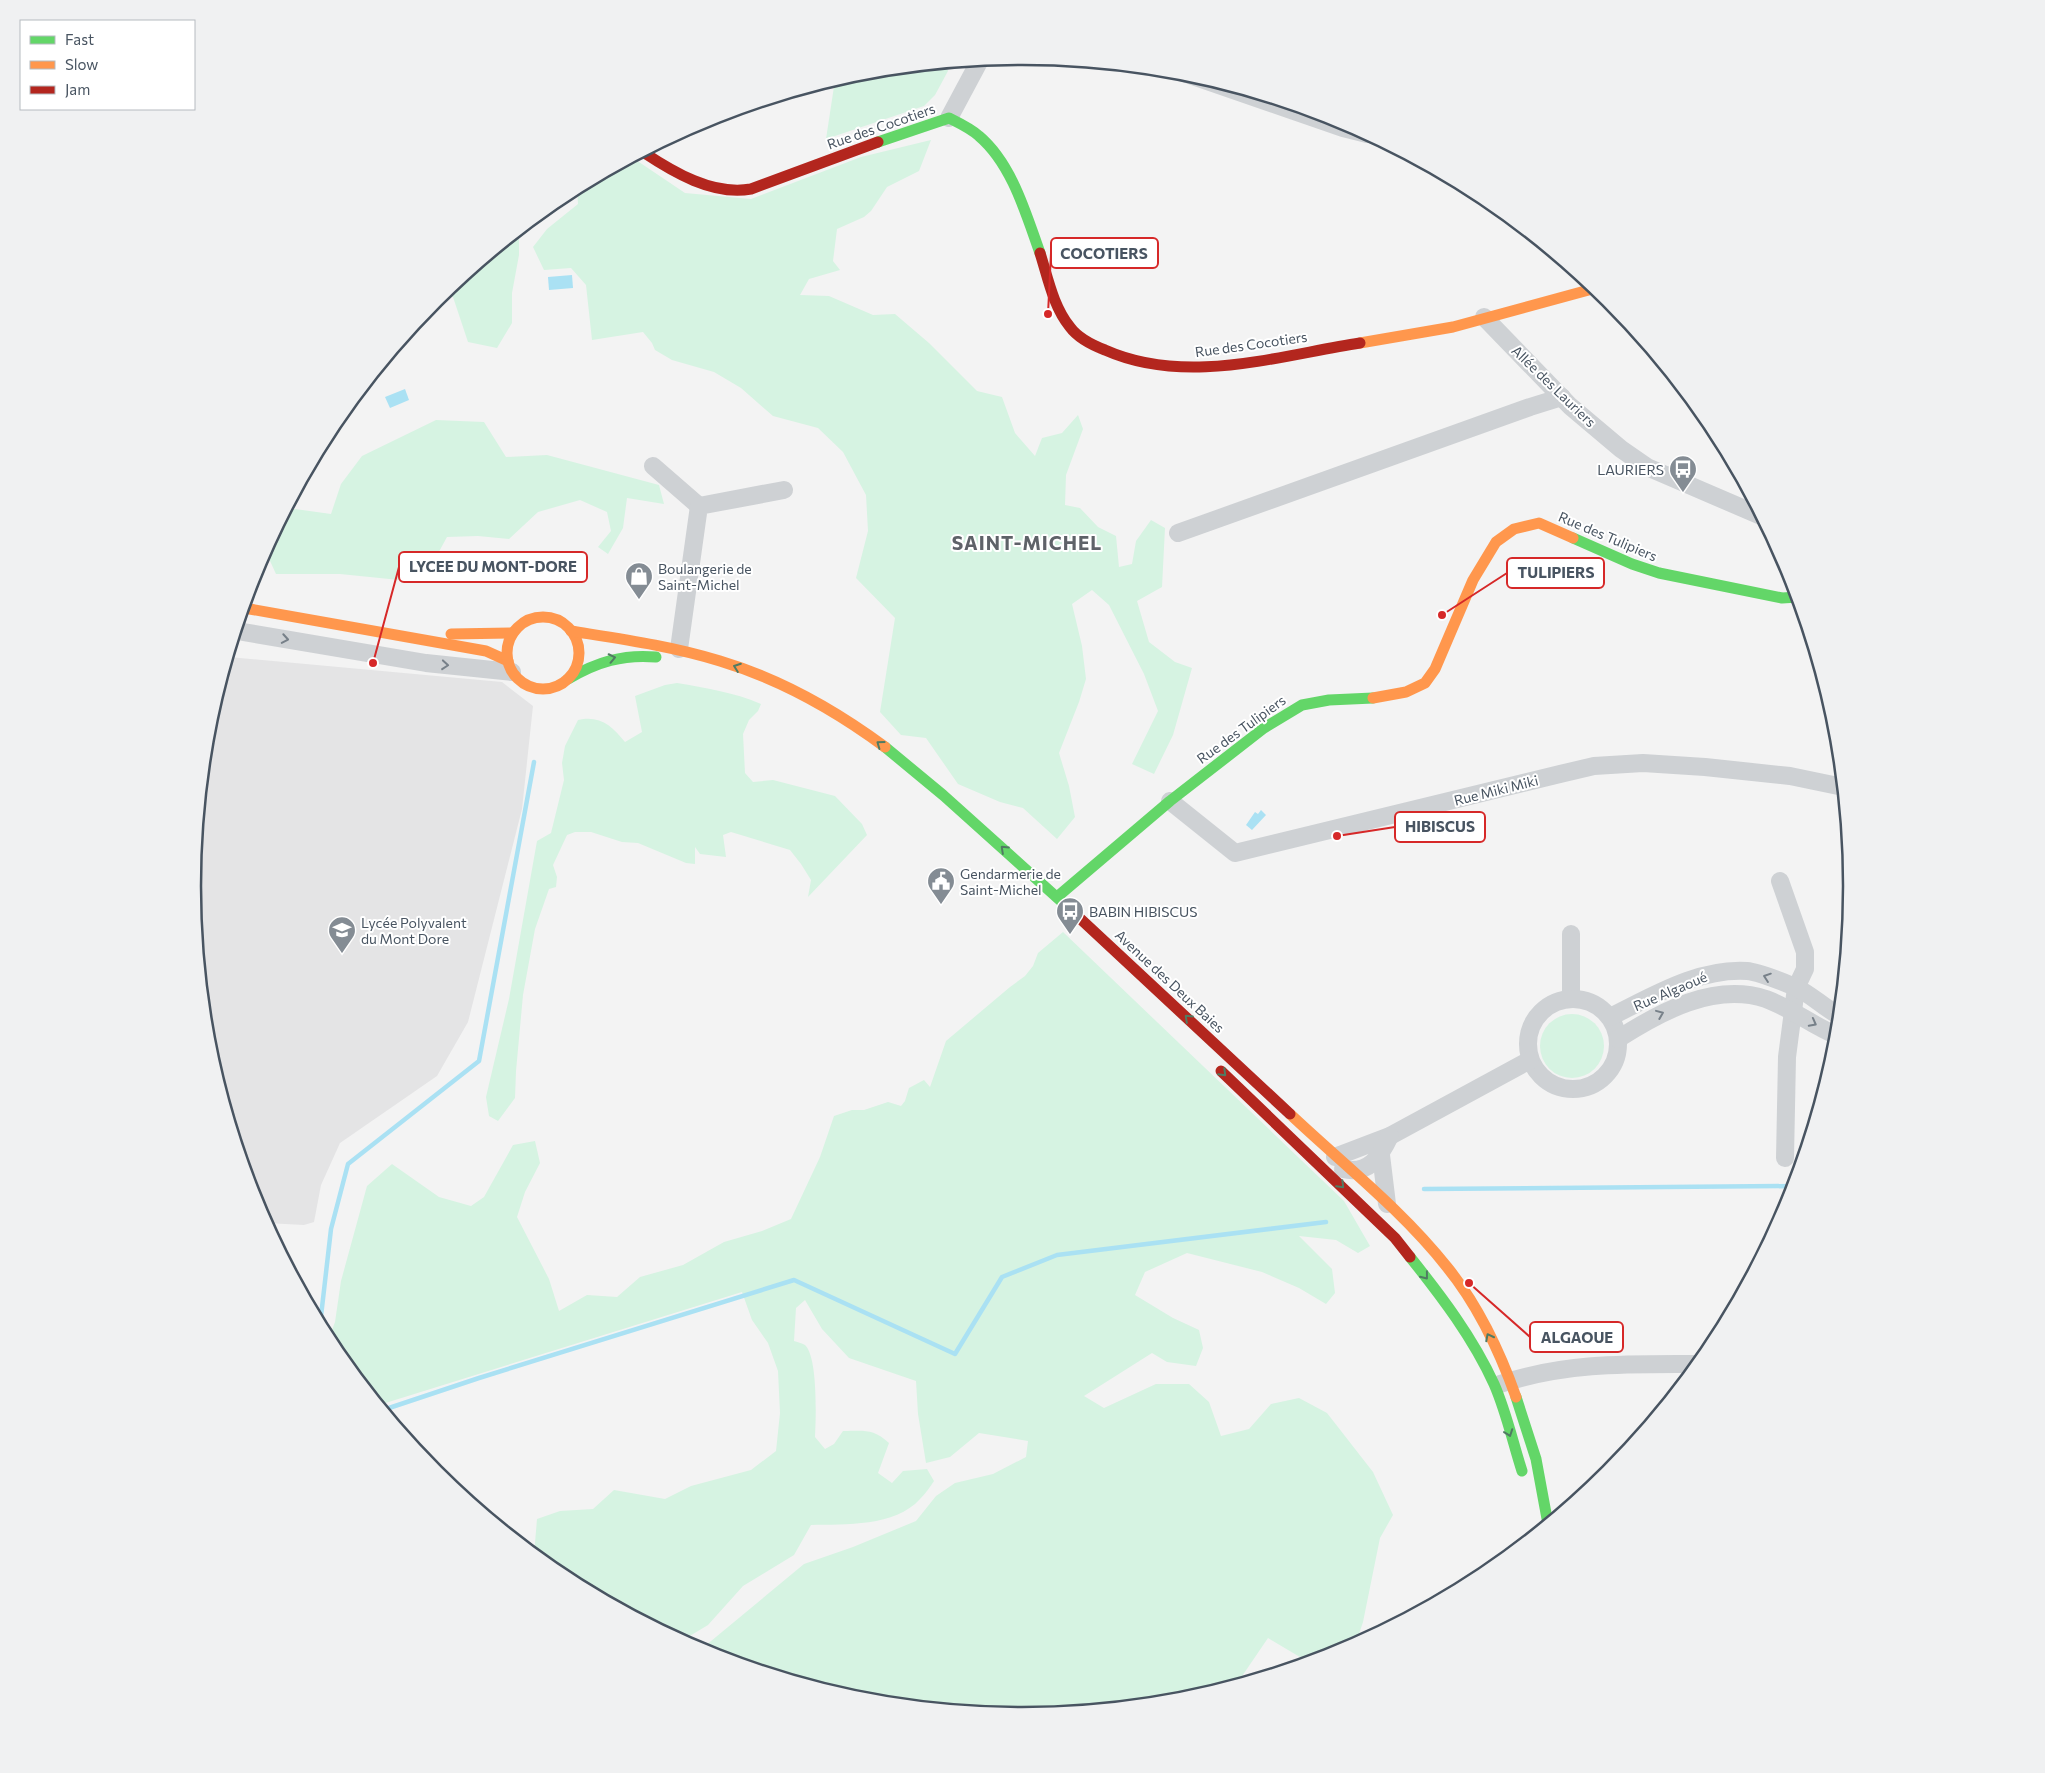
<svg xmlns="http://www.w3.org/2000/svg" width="2045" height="1773" viewBox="0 0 2045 1773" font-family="Commissioner,sans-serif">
  <rect width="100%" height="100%" fill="#f3f3f3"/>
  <path fill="#e4e4e5" d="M229,657l273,25 31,24 -11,103 -54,213 -31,54 -97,67 -19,42 -7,37 -10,3 -38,-2 -11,-19 -47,-156 -16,-162 16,-162z"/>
  <g fill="#d6f3e2">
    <path d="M946,64l2,7 -13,24 -11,11 -98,33 9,-59 26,-8z"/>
    <path d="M931,140l-12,31 -32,16 -16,24 -7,6 -27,12 -4,32 7,9 -31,9 -9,16 29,1 44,19 22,-1 34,29 48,48 25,6 13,36 20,23 7,-18 20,-5 16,-18 5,14 -17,46 -1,30 15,3 18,19 18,9 3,31 13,-3 4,-23 15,-21 14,8 -3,59 -25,14 12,41 26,20 17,6 -19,67 -19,39 -22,-10 26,-53 -14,-37 -35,-69 -17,-15 -20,14 10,42 4,33 -7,23 -20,51 10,33 6,31 -18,22 -34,-31 -23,-6 -42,-18 -32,-46 -25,-3 -21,-23 15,-94 -39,-40 12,-47 -2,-36 -23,-43 -25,-24 -45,-12 -32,-28 -27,-16 -42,-12 -17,-10 -3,-7 -9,-11 -51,8 -6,-55 -15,-17 -27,2 -11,-23 14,-18 31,-25 -1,-16 56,-30 52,35 66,6 110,-42z"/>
    <path d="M519,231v24l-7,38v30l-15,25 -29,-6 -15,-45h-14z"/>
    <path d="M436,420l48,2 22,35 41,-2 112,30 5,19 -37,-6 -4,30 -15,26 -10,-7 13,-16 -4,-19 -27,-12 -42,12 -29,27 -31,-3 -31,1 -17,31 -11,14 -79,-8h-64l-11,-24 23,-42 43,6 10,-30 21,-28z"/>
    <path d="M677,683c29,5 56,9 84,21l-3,7 -9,9 -6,14 2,39 8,9 20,-2 62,16 27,28 5,11 -59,62 3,-17 -10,-16 -11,-14 -59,-18 -8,3 3,22 -26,-3 -5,-7v17l-9,-1 -48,-20 -16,-1 -31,-10h-16l-8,3 -14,30 4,12 -1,10 -7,2 -14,40 -12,66 -7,76 -1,27 -17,23 -9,-5 -3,-19 23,-98 28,-158 14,-8 13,-53 -2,-17 3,-17 13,-26c22,-5 34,6 47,22l17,-10 -7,-36 30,-11z"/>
    <path d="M1063,932l281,269 26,45 -12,7 -22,-13 -37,-4 33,33 3,24 -9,11 -27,-16 -37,-16 -75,-19 -42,19 -10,23 38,23 26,12 4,18 -7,18 -29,-4 -15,-9 -68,43 20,12 52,-24h33l20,18 12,34 28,-7 22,-25 28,-6 28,15 46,59 20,43 -13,23 -17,84 -8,24 -15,8 -30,9 -42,-25 -32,47 -52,16 -156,15 -86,-13 -9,5 -73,-7 -161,-50 105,-87 49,-17 63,-26 20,-25 19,-13 38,-9 33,-17 2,-16 -49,-8 -29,24 -24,6 -8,-49 -2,-33 -67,-23 -27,-29 -17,-29 -9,8 -2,33c3,1 8,2 11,4 13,12 11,74 10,92l10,12 9,-5 9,-13c20,0 30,-3 46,12l-11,30 14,10 11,-12 24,-2 7,12c-4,6 -9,13 -14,18 -25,28 -75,25 -109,26l-17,30 -51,31 -35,39 -20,12 -17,-1 -110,-59 -27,-22 3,-36 23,-8 33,-2 21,-19 51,9 26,-13 60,-16 25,-19 4,-38 -2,-42 -10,-28 -16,-23 -10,-28 -363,113 -47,-57 -4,-7 7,-19 6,-41 26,-95 25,-22 47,33 32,9 13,-9 29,-52 22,-4 5,22 -15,29 -8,25 32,62 10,32 28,-16 30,2 23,-20 43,-12 41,-23 38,-11 29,-12 29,-62 14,-41 18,-6h12l24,-8 13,4 4,-5 4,-13 15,-8 6,7 16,-46 64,-54 15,-11 8,-10 5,-13z"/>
    <circle cx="1572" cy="1046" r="32"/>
  </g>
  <g fill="#aae1f3">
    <path d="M572,275l1,13 -24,2 -1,-13z"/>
    <path d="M405,389l4,11 -19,8 -5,-11z"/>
    <path d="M1261,810l5,5 -14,15 -6,-5 9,-13 3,2z"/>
  </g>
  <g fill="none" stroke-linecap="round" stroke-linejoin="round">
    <g stroke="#aae1f3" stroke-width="4.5">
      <path d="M1424,1189l371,-3"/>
      <path d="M320,1325l11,-96 17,-65 131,-103 55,-299"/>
      <path d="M383,1410l96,-32 315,-98 161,74 47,-77 55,-22 269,-33"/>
    </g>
    <g stroke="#ced1d4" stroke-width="18">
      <path d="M1181,72l162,56 24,6"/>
      <path d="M949,118l31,-58"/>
      <path d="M1484,317l86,89 51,43 26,18 114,49"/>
      <path d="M653,466l46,40"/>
      <path d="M1178,533l352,-126 32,-10"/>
      <path d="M237,631l189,32 86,9"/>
      <path d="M679,649l20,-143 85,-16"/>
      <path d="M1170,801l65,52 325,-79 34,-8 49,-3 62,4 85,9 53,11"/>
      <path d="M1780,881l25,71v17l-9,19 -9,69 -2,101"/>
      <path d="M1571,934v64"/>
      <circle cx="1573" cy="1044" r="45"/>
      <path d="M1610,1017c43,-21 88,-49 137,-46 12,1 36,11 48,16 16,7 29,21 45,29"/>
      <path d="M1618,1039c42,-27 96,-57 148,-40 25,9 47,27 72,37"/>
      <path d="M1381,1155l6,49"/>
      <path d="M1335,1157l55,-21 140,-76"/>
      <path d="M1343,1169c26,6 37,-12 47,-33"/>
      <path d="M1500,1384c68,-22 130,-20 199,-20"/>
    </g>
    <g stroke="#63d668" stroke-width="11">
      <path d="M878,142l71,-24c10,5 21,10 30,18 33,28 47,78 61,117"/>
      <path d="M1573,538l59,26 27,9 123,25 16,-1"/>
      <path d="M568,679c29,-17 55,-25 88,-22"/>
      <path d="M885,747l58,48 129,116"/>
      <path d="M1057,897l113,-96 94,-73 38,-23 27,-5 44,-2"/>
      <path d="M1410,1257c32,40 63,81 84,127 12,27 19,59 28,87"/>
      <path d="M1516,1397l20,62 12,65"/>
    </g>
    <g stroke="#ff974d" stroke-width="11">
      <path d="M1360,343l93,-16 143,-39"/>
      <path d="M244,608l242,43 22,10"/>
      <circle cx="543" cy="653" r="36"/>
      <path d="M571,631c50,8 101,15 149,30 60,18 115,49 165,86"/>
      <path d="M451,634l62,-1"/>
      <path d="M1373,698l33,-6 19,-9 10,-14 38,-89 23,-38 18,-13 25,-6 34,15"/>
      <path d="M1290,1114c53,50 112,96 157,153 31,38 53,85 69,130"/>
    </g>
    <g stroke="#b3261e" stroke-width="11">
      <path d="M643,152c30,20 70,44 108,37l127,-47"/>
      <path d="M1040,253c8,25 13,53 30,74 8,11 22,18 35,23 81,36 171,6 255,-7"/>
      <path d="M1072,911l218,203"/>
      <path d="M1221,1071l174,167 15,19"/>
    </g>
  </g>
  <defs><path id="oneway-chevron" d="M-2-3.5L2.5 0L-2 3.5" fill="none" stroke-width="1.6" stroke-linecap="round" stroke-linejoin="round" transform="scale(1.25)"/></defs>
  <g stroke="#778089">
    <use href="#oneway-chevron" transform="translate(285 639) rotate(10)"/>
    <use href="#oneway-chevron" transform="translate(445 665) rotate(5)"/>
    <use href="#oneway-chevron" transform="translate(1767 977) rotate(-161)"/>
    <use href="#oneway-chevron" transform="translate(1660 1014) rotate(-22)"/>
    <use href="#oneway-chevron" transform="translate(1813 1023) rotate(28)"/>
  </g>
  <g stroke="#507b63">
    <use href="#oneway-chevron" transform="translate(612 658) rotate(-12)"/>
    <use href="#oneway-chevron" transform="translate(737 667) rotate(-160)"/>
    <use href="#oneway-chevron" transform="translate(880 744) rotate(-144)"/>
    <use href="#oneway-chevron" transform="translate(1004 849) rotate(-137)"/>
    <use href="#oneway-chevron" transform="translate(1188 1018) rotate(-137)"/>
    <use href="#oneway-chevron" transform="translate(1223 1073) rotate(45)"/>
    <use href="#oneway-chevron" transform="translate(1341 1185) rotate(45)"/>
    <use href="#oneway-chevron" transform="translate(1425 1276) rotate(52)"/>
    <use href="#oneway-chevron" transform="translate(1489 1337) rotate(-117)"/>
    <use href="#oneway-chevron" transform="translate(1509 1433) rotate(70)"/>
  </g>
  <defs>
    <g id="bus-pin" transform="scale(1.4375)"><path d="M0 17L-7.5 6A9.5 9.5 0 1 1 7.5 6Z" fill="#848c94" stroke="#fff"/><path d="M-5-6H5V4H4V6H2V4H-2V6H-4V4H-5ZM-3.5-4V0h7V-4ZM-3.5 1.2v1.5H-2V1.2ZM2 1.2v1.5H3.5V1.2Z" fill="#fff"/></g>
    <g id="shop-pin" transform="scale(1.4375)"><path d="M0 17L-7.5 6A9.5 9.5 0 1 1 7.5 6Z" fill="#848c94" stroke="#fff"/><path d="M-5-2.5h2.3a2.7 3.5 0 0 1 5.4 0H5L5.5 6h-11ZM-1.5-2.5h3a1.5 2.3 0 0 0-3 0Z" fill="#fff"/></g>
    <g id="civic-pin" transform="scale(1.4375)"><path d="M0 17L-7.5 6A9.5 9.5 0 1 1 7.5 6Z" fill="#848c94" stroke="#fff"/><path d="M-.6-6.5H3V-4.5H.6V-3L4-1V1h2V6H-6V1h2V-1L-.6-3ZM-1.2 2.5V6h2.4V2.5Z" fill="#fff"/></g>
    <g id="university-pin" transform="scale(1.4375)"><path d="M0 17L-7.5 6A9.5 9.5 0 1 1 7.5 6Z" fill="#848c94" stroke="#fff"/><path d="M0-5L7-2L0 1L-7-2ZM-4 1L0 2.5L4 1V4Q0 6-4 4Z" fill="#fff"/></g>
  </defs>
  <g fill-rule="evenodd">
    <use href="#bus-pin" x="1683" y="469"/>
    <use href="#shop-pin" x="639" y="576"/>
    <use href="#civic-pin" x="941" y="881"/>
    <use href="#bus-pin" x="1070" y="911"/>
    <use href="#university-pin" x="342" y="930"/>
  </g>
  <g text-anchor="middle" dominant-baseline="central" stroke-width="4" stroke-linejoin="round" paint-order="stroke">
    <g font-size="14" fill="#485461" stroke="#fff">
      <text transform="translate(881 126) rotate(-19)">Rue des Cocotiers</text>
      <text transform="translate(1251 344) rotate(-8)">Rue des Cocotiers</text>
      <text transform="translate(1554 386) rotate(44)">Allée des Lauriers</text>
      <text transform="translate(1608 536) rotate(23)">Rue des Tulipiers</text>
      <text transform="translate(1241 729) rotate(-36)">Rue des Tulipiers</text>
      <text transform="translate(1496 790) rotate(-14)">Rue Miki Miki</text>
      <text transform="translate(1170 981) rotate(43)">Avenue des Deux Baies</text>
      <text transform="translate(1670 991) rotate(-23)">Rue Algaoué</text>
    </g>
    <g font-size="14" fill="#485461" stroke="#fff" text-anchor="start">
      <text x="1664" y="469" text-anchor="end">LAURIERS</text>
      <text x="658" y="568">Boulangerie de<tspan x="658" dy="16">Saint-Michel</tspan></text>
      <text x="960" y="873">Gendarmerie de<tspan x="960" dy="16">Saint-Michel</tspan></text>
      <text x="1089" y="911">BABIN HIBISCUS</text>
      <text x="361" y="922">Lycée Polyvalent<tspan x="361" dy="16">du Mont Dore</tspan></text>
    </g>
    <g font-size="19" font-weight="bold" letter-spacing="1" fill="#5e6268" stroke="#fff">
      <text x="1027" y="542">SAINT-MICHEL</text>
    </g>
  </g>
  <path d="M0 0H2045V1773H0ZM201 886a821 821 0 1 1 1642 0a821 821 0 1 1-1642 0Z" fill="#f0f1f2" fill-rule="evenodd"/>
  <path fill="none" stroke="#485461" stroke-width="2.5" d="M201 886a821 821 0 1 1 1642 0a821 821 0 1 1-1642 0Z"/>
  <path fill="none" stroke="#d62828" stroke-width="2" d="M1048 314L1051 253M373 663L399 567M1442 615L1507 573M1337 836L1395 827M1469 1283L1530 1337"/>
  <g fill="#d62828" stroke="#fff" stroke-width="2">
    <circle cx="1048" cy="314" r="5"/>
    <circle cx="373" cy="663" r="5"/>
    <circle cx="1442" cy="615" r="5"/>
    <circle cx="1337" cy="836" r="5"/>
    <circle cx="1469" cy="1283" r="5"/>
  </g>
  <g fill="#fff" stroke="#d62828" stroke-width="2">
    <rect x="1051" y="238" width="107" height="30" rx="5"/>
    <rect x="399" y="552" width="188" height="30" rx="5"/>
    <rect x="1507" y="558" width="97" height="30" rx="5"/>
    <rect x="1395" y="812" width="90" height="30" rx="5"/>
    <rect x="1530" y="1322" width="93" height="30" rx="5"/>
  </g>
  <g font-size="15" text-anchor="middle" font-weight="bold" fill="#485461">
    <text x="1104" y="259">COCOTIERS</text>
    <text x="493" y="572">LYCEE DU MONT-DORE</text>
    <text x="1556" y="578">TULIPIERS</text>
    <text x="1440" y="832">HIBISCUS</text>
    <text x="1577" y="1343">ALGAOUE</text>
  </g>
  <rect x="20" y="20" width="175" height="90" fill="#ffffff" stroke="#b6bbc0"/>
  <rect x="30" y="36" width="25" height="8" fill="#63d668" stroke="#b6bbc0"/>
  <text x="65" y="45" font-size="15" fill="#485461">Fast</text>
  <rect x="30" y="61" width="25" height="8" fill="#ff974d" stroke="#b6bbc0"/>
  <text x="65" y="70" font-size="15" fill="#485461">Slow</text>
  <rect x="30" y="86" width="25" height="8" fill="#b3261e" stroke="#b6bbc0"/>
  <text x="65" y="95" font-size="15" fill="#485461">Jam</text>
</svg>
